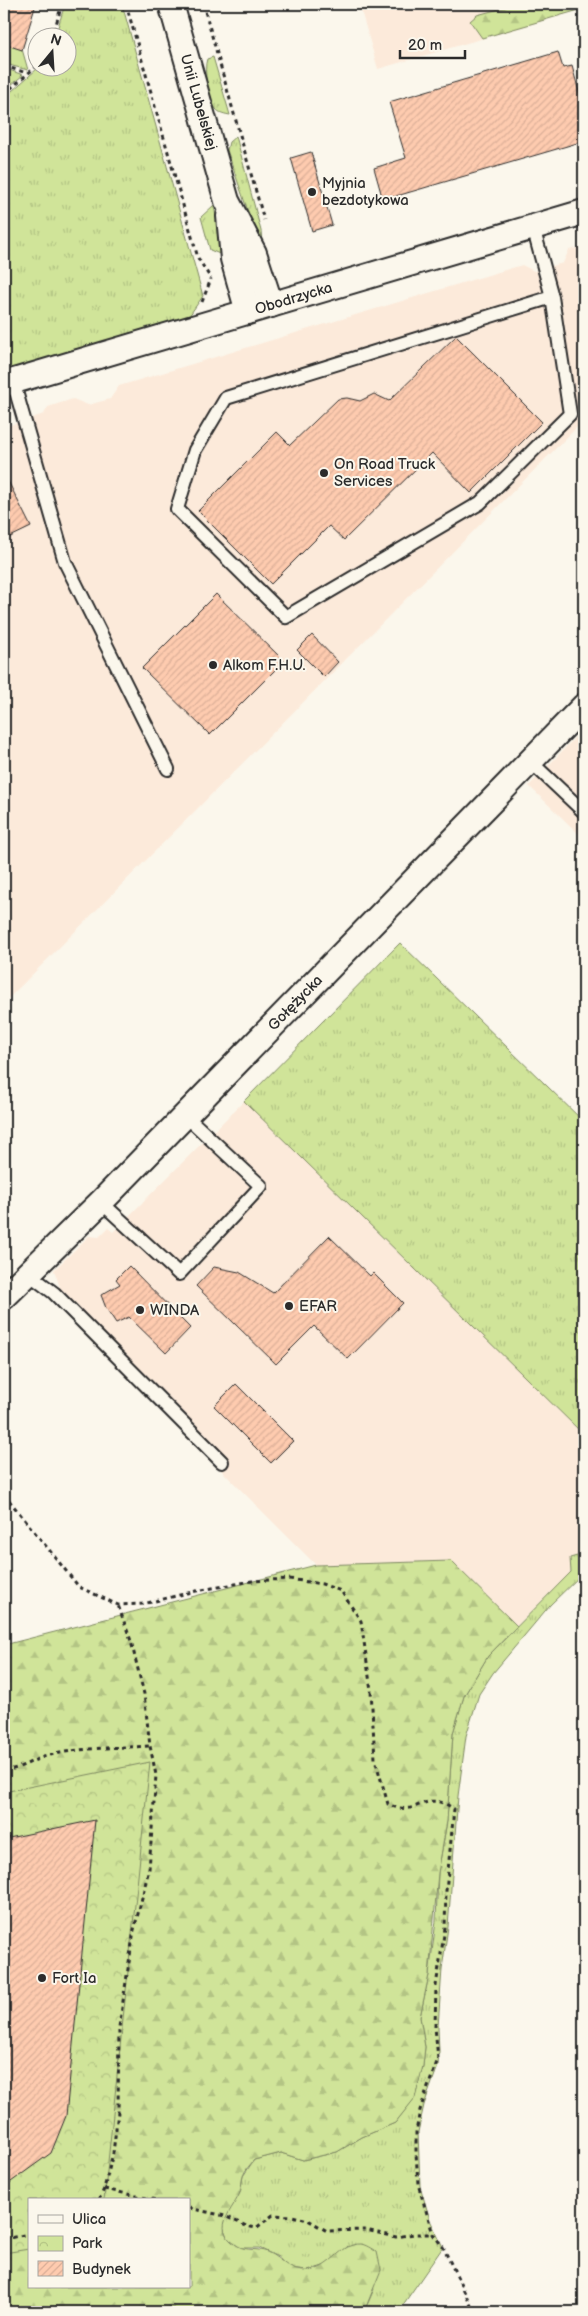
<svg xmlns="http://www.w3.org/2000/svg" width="588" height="2316" viewBox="0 0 588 2316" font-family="'Balsamiq Sans',sans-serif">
  <defs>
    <pattern id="grass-tufts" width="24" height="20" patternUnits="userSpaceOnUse" patternTransform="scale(1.25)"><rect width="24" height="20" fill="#d0e499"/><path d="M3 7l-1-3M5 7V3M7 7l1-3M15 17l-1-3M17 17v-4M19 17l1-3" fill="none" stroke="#b3c484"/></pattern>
    <pattern id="forest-firs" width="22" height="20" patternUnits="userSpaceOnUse" patternTransform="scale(1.25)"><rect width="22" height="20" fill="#d0e499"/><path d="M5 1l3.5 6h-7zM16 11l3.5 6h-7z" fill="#b3c484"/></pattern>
    <pattern id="park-crowns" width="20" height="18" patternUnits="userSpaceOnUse" patternTransform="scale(1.25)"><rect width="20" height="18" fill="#d0e499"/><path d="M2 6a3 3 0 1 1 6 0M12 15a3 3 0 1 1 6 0" fill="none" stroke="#b3c484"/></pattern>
    <pattern id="building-hatch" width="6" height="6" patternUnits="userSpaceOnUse" patternTransform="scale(1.25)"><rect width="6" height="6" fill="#fecbaf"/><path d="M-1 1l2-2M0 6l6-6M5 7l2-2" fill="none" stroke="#daae97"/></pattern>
  </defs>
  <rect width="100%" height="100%" fill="#fbf7ec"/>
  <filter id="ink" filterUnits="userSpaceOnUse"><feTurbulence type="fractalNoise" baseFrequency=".02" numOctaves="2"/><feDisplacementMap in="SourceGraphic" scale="10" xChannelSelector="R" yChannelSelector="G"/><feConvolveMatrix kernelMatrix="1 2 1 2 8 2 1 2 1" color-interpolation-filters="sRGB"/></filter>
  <g filter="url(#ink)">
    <g fill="#fceada">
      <path d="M359,4h225v5l-206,60z"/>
      <path d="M584,246v174l-580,583v-576l40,-13 4,-7 25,-8 15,6 22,-6 9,-13 403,-121 12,6 29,-8 6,-13z"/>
      <path d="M584,728v111l-55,-53z"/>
      <path d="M244,1101l340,334v119l-14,4 1,14 -54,54 -66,-65 -135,4 -267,-267 11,-11 -6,-17 35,-34 10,1 9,-9 5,4z"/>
    </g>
    <g fill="url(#grass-tufts)" stroke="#7e8862">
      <path d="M65,4h57l81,292 -14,20 -185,57v-275l33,-29 4,4 7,-5h20v-30l-13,-1z"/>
      <path d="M4,44l18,5 6,21 -23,-6 -1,4z"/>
      <path d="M213,57l17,58c-5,-1 -11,-2 -14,-6 -8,-9 -13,-40 -9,-50z"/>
      <path d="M4,68l19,7 -19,16z"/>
      <path d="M236,136l25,95 1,10 -3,3 -32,-94 2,-8z"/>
      <path d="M214,205l8,50 -12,-5 -9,-33z"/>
      <path d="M400,943l184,179v313l-340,-334z"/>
      <path d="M584,1554v18l-34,33 -57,68 -14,21 -13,42 -8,60 -10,131 -6,42 -4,58 1,25 -1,14 -14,39 -6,27 2,54 10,34 13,27 -45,65h-34l10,-23 -26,-43 -19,18 -21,7 -19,-2 -11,-12 -19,-9h-19l-12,-9 -5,-12 5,-17 12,-17 3,-17 11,-16 27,-7 22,7 34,-8 25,-15 33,-14 20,-26 8,-31 2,-19 -5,-30 9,-42 7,-54 2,-48 9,-52 6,-88 11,-37 24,-40 83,-84 -1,-14z"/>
    </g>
    <g fill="url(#forest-firs)" stroke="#7e8862" fill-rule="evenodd">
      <path d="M518,4h66v11l-5,-5 -97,28 -12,-17 7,-6z"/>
      <path d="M451,1561l66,65 -29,30 -24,40 -11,37 -6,88 -9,52 -9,102 -9,42 5,30 -2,19 -8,32 -20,25 -33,14 -25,15 -34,8 -22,-7 -27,7c-4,5 -9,10 -11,16 -2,6 -1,13 -4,19 -9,18 -28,35 -1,51 8,5 20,2 29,6 16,7 21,20 40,19 24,-1 33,-28 53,-27 5,0 12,5 17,8l4,18 -17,42h-360v-667l312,-80zM29,2200h160v87h-160z"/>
    </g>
    <path fill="url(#park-crowns)" stroke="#7e8862" d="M150,1762l-46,438h-75v49l-25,4v-461z"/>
    <g fill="url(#building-hatch)" stroke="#2b2b2b">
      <path d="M4,4h32l-14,46 -18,-6z"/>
      <path d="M558,52l5,16 9,-2 12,44v31l-201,59 -9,-32 32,-10 -17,-56z"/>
      <path d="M311,152l21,73 -20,6 -21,-73z"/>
      <path d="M456,336l86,86 -71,71 -39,-40 -88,87 -15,-14 -58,58 -73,-73 79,-79 13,13 48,-46 9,-1 13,3 14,-7 15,7z"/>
      <path d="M4,473l27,54 -27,13z"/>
      <path d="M216,594l68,67 -74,74 -68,-67z"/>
      <path d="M312,635l26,27 -14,15 -27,-27z"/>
      <path d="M329,1236l41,40 3,-3 30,30 -55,56 -34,-33 -38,38 -80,-78 18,-19 25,5 34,21z"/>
      <path d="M129,1266l61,62 -24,25 -37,-36 -13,6 -10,-15 -5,-13 19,-11 -4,-5z"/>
      <path d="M236,1384l57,57 -22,22 -57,-57z"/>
      <path d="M95,1820l-29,296 -15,37 -47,34v-348z"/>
    </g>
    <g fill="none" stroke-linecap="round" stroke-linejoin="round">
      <g stroke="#2b2b2b" stroke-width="16">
        <g id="lane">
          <path d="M533,227l19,70 -326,101 -31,52 -18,59 109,108 194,-114 90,-89 -18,-117"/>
          <path d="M13,381l52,181 103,207"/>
          <path d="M530,761l54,51"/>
          <path d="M101,1202l78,72 82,-88 -75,-70"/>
          <path d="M29,1274l25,19 168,169"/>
        </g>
      </g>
      <g stroke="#2b2b2b" stroke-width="28">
        <g id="street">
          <path id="s1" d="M171,4l56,197 27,52 17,52"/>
          <path d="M229,216l4,43 15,53"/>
          <path id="s2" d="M4,384l580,-172"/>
          <path id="s3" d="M4,1297l97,-95 483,-496"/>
        </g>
      </g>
      <g stroke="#2b2b2b" stroke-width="3" stroke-dasharray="4 4" stroke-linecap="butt">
        <path d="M126,4l72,254 13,21"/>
        <path d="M203,4l61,216"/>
        <path d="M52,38l10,-34"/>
        <path d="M4,66l23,7"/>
        <path d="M4,94l34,-29"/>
        <path d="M202,302l9,-23"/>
        <path d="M4,1494l75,93 39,18 25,-1 53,-13 56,-10 37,-2 33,5 19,7 20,30 10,69 4,69 13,45c3,1 8,4 12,4 21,4 27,-18 54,1l-8,82 -1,37 -9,58 -1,41 3,32 -18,51 -4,22v21l2,31 15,50 10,13 31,65"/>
        <path d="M4,1770c16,0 27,-10 43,-14 33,-9 69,-8 103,-10"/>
        <path d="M104,2189l52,11"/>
        <path d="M99,2200l5,-11 9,-36 5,-41 1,-85 15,-97 15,-61 7,-94 -6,-29 -6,-52 -13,-53 -13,-36"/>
        <path d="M189,2208l36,8 21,10 10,2 17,-13 19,1 16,4 19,11 39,-1 30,7 18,-3h19"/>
        <path d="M4,2239l25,-5"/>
      </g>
      <use href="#lane" stroke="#fbf7ec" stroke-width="12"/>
      <use href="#street" stroke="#fbf7ec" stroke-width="24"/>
    </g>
  </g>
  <g fill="#2b2b2b" stroke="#fbf7ec" stroke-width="2">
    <circle cx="312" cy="192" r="5"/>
    <circle cx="324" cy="473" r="5"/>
    <circle cx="213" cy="665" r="5"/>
    <circle cx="289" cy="1306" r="5"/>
    <circle cx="140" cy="1310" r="5"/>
    <circle cx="42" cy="1978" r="5"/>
  </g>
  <g text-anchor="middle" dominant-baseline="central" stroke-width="4" stroke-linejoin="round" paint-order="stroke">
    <g font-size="15" fill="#2b2b2b" stroke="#fbf7ec">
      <text stroke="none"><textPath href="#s1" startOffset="102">Unii Lubelskiej</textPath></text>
      <text stroke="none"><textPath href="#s2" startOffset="302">Obodrzycka</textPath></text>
      <text stroke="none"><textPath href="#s3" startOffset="414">Gołężycka</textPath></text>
    </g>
    <g font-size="15" fill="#2b2b2b" stroke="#fbf7ec" text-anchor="start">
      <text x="322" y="183">Myjnia<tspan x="322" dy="17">bezdotykowa</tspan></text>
      <text x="334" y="464">On Road Truck<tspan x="334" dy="17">Services</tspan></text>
      <text x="223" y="665">Alkom F.H.U.</text>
      <text x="299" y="1306">EFAR</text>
      <text x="150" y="1310">WINDA</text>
      <text x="52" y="1978">Fort Ia</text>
    </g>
  </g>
  <rect width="588" height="2316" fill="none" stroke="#fbf7ec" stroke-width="20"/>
  <rect x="10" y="10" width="568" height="2296" fill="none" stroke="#2b2b2b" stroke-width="2" filter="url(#ink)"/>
  <rect x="28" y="2198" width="162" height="90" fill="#fbf7ec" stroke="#a8a59f"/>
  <rect x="38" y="2215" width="25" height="8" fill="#fbf7ec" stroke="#a8a59f"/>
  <text x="72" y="2224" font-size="15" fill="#2b2b2b">Ulica</text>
  <rect x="38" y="2236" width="25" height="15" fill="url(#park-crowns)" stroke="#a8a59f"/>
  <text x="72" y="2248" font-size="15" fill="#2b2b2b">Park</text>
  <rect x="38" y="2261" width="25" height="15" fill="url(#building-hatch)" stroke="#a8a59f"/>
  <text x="72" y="2274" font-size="15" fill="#2b2b2b">Budynek</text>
  <g transform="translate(52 52) rotate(18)"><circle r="24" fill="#fbf7ec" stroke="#a8a59f"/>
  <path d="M0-4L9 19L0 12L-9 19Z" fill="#2b2b2b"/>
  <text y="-8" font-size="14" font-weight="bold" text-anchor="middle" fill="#2b2b2b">N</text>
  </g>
  <path d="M400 50v8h65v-8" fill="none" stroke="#2b2b2b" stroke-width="2.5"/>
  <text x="408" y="50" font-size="15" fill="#2b2b2b" stroke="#fbf7ec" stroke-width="4" paint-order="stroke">20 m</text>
</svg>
